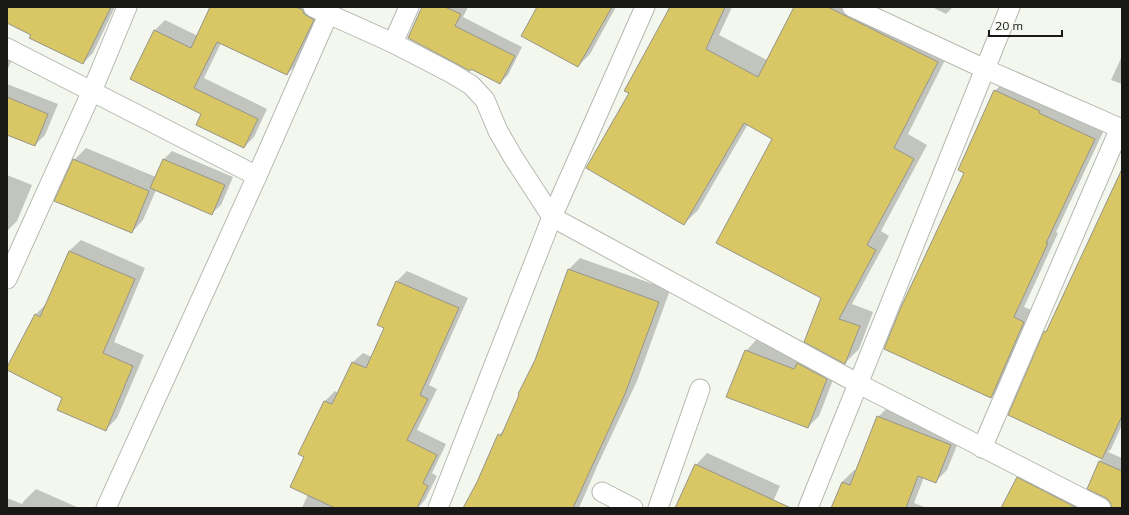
<svg xmlns="http://www.w3.org/2000/svg" width="1129" height="515" viewBox="0 0 1129 515" font-family="Mulish,sans-serif">
  <rect width="100%" height="100%" fill="#f3f7ee"/>
  <g fill="#0003">
    <path d="M7,7h108l-22,46 -10,10 -51,-29 -25,-12z"/>
    <path d="M212,7h109l3,2 -27,55 -10,10 -66,-31 -17,35 63,31 -13,28 -10,10 -42,-33 -71,-35 24,-49 10,-10 33,16z"/>
    <path d="M423,7h45l-5,10 59,30 -14,28 -8,8z"/>
    <path d="M538,7h78l-26,47 -12,12z"/>
    <path d="M669,7h63l-13,28 48,25 28,-53h75l81,41 -43,86 19,11 -46,86 8,5 -37,68 21,8 -14,37 -14,14 -23,-65 -49,-160 -25,-14 -50,86 -14,14 -53,-131 37,-80 -1,-1z"/>
    <path d="M932,7h21l-7,7z"/>
    <path d="M7,52l7,3 -7,16z"/>
    <path d="M1122,56v28l-11,-4z"/>
    <path d="M1005,80l100,48 -49,104 2,1 -34,74 10,4 -32,75 -11,11 -26,-225 30,-81z"/>
    <path d="M7,84l51,20 -13,31 -10,10 -28,-11z"/>
    <path d="M86,148l70,29 7,-17 9,-9 61,26 -12,28 -9,8 -56,-23 -13,30 -11,12 -58,-72z"/>
    <path d="M1122,172v253l-11,24 -3,3 14,6v50h-9l-13,-47 3,-3 -93,-44 35,-82 5,-5z"/>
    <path d="M7,175l25,10 -15,36 -10,10z"/>
    <path d="M81,240l64,28 -31,74 30,13 -27,63 -11,11 -43,-31 -28,-83 11,-11 23,-53z"/>
    <path d="M580,258l90,32 -33,91 -38,81 -20,46h-114l34,-73 6,-6 30,-68 34,-92z"/>
    <path d="M407,271l61,27 -39,87 8,4 -20,41 29,14 -14,29 5,3 -12,24 -7,8h-116l6,-14 -3,-38 -5,-2 25,-53 10,-10 3,2 15,-31 10,-9 9,4 14,-29 -8,-4 19,-43z"/>
    <path d="M757,339l81,28 -19,49 -11,11 -62,-76z"/>
    <path d="M890,405l72,28 -15,37 -11,11 -12,-4 -10,26 13,5h-95l10,-26 12,-12 3,1 21,-54z"/>
    <path d="M707,453l73,33 -10,22h-94l20,-43z"/>
    <path d="M1027,469l76,39h-101l16,-30z"/>
    <path d="M36,489l43,19h-72v-10l15,6 2,-3z"/>
  </g>
  <g fill="#d9c665" stroke="#96958b">
    <path d="M7,7h104l-28,57 -54,-26 2,-3 -24,-12z"/>
    <path d="M210,7h86l7,3 1,4 10,6 -27,55 -70,-33 -23,46 64,31 -14,29 -48,-23 5,-11 -71,-35 24,-49 37,18z"/>
    <path d="M422,7h23l16,7 -6,12 60,30 -15,28 -29,-15 -1,2 -62,-33z"/>
    <path d="M537,7h75l-34,60 -57,-31z"/>
    <path d="M670,7h55l-19,42 52,28 36,-70h34l110,55 -44,86 20,11 -47,86 9,5 -37,69 21,7 -15,38 -41,-22 17,-44 -105,-55 56,-104 -28,-16 -60,102 -98,-57 43,-75 -5,-2z"/>
    <path d="M994,90l46,21 -1,2 56,26 -49,104h2l-34,74 10,5 -33,76 -107,-49 17,-42 63,-134 -6,-3z"/>
    <path d="M7,97l41,17 -13,32 -28,-11z"/>
    <path d="M73,159l76,32 -17,42 -78,-32z"/>
    <path d="M163,159l62,26 -13,30 -62,-27z"/>
    <path d="M1122,169v247l-20,43 -94,-44 36,-84 2,1z"/>
    <path d="M69,251l66,28 -32,74 30,13 -27,65 -49,-21 5,-12 -55,-28v-3l28,-53 5,3z"/>
    <path d="M568,269l91,33 -34,92 -52,114h-110l14,-26 21,-48 3,2 18,-41 -1,-1 17,-34z"/>
    <path d="M396,281l63,27 -39,87 8,4 -21,41 30,15 -14,28 5,3 -11,22h-82l-45,-21 14,-30 -6,-3 26,-53 8,3 20,-42 14,6 18,-40 -7,-3z"/>
    <path d="M745,350l49,19 3,-6 30,16 -19,49 -82,-31z"/>
    <path d="M877,416l74,29 -15,38 -18,-7 -12,32h-75l11,-26 8,3z"/>
    <path d="M1099,461l23,10v37h-10l-2,-6 -4,-4 -19,-9z"/>
    <path d="M695,464l96,44h-116z"/>
    <path d="M1017,477l60,31h-76z"/>
  </g>
  <g fill="none" stroke-linecap="round" stroke-linejoin="round">
    <g stroke="#b5b9b0" stroke-width="21">
      <g id="street">
        <path d="M313,7l80,36 16,-36"/>
        <path d="M852,7l133,62 137,60"/>
        <path d="M393,43l58,30 20,12 14,15 13,31 15,26 39,60 305,166 244,125"/>
        <path d="M7,48l250,128"/>
        <path d="M7,279l85,-188 35,-84"/>
        <path d="M982,448l138,-320"/>
        <path d="M602,492l31,16"/>
        <path d="M106,508l151,-332 71,-161"/>
        <path d="M438,508l114,-291 93,-210"/>
        <path d="M658,508l42,-119"/>
        <path d="M808,508l202,-501"/>
      </g>
    </g>
    <use href="#street" stroke="#fff" stroke-width="19"/>
  </g>
  <rect width="1129" height="515" fill="none" stroke="#181916" stroke-width="16"/>
  <path d="M989 30v6h73v-6" fill="none" stroke="#181916" stroke-width="2"/>
  <text x="995" y="30" font-size="12" fill="#181916" stroke="#f3f7ee" stroke-width="3" paint-order="stroke">20 m</text>
</svg>
